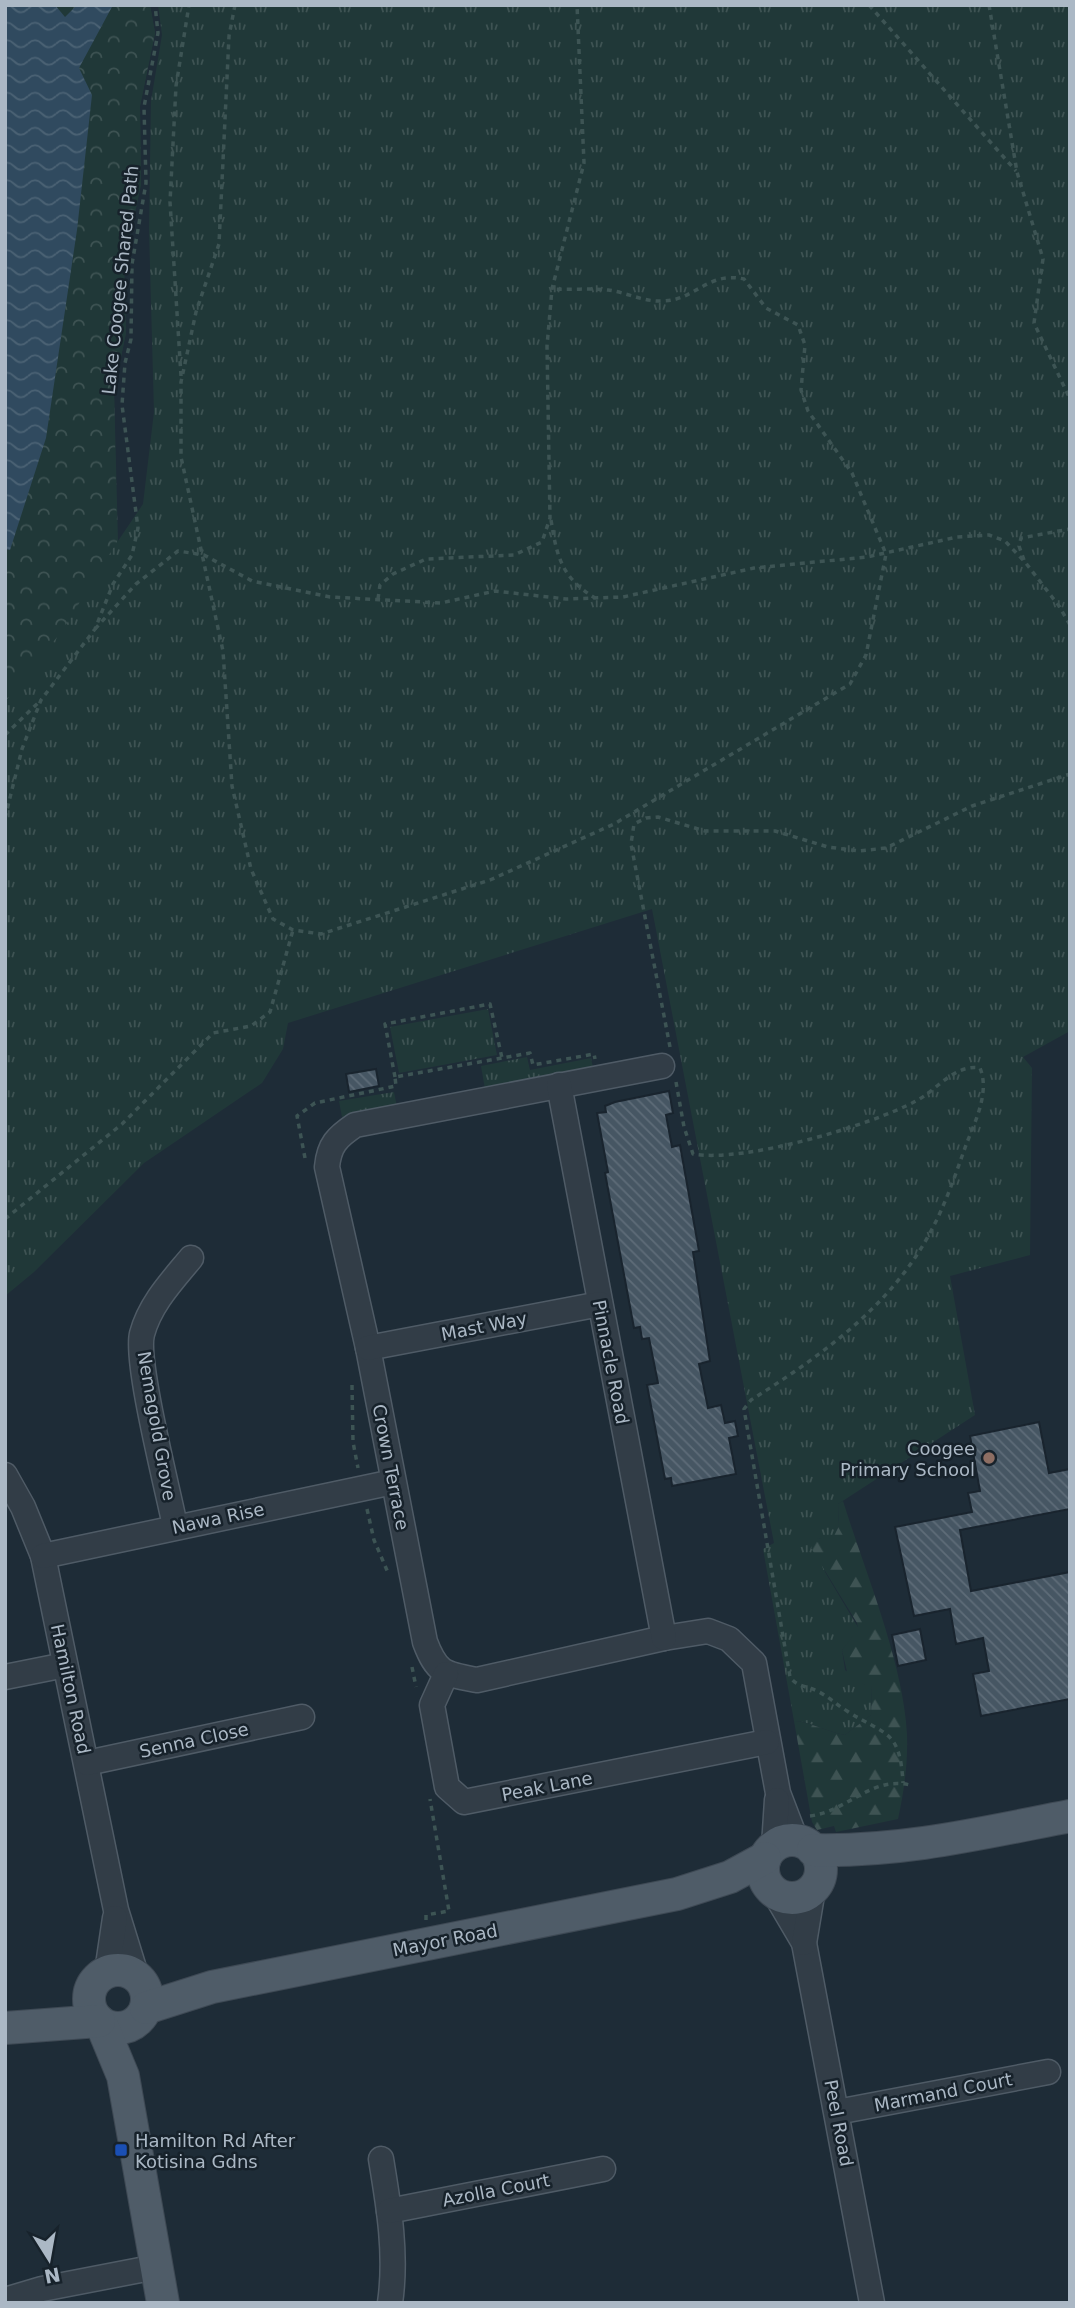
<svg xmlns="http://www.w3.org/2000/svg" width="1075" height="2308" viewBox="0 0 1075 2308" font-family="'DejaVu Sans',sans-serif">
  <defs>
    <pattern id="grass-tufts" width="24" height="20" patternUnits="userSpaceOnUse" patternTransform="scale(1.75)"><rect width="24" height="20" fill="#203838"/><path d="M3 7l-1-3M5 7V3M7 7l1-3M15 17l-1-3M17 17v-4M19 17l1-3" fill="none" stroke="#3e5353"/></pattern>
    <pattern id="forest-firs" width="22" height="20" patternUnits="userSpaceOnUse" patternTransform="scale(1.75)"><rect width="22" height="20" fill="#203838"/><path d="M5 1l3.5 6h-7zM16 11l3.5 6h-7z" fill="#3e5353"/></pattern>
    <pattern id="park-crowns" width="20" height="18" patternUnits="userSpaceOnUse" patternTransform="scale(1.75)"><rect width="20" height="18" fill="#203838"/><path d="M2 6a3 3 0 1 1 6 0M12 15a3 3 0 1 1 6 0" fill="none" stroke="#3e5353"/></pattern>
    <pattern id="water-waves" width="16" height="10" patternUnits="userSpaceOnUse" patternTransform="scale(1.75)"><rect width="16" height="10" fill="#304a5f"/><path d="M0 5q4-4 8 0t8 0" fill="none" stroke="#4b6274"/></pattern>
    <pattern id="building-back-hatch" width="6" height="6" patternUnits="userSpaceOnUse" patternTransform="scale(1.75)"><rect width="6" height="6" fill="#465663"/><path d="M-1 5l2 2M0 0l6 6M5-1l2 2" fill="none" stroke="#5e6c78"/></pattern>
  </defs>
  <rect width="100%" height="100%" fill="#1e2c37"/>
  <g fill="url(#grass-tufts)">
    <path d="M150,5l5,28 -15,73 1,78 -17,82 2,67 -12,57 4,151 25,-37 11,-92 -5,-183 2,-128 11,-66 -4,-30h912v1026l-47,26 9,11 -2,187 -80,21 25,139 -137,89 1,22 -5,11 -17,2 8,33 34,57 -17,21 3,20 20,15h7l-1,30 -26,20c-18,-3 -36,-14 -51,-14l-31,-172 11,-6 -122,-634 -364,114 -5,26 -21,34 -118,80 -110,109 -29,24v-672z"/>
    <path d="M488,1009l9,46 -98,18 -9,-46z"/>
    <path d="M527,1057l3,13 61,-12 2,10 -108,21 -4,-23z"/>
    <path d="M394,1092l3,15 -55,10 -3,-16z"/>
  </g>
  <path fill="url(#forest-firs)" d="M843,1501c22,71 60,160 64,233 1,30 -3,57 -9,85l-62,13 -2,-6 -17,4 -5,-8 -18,-101c15,0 33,11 51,14l26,-20 1,-30h-7l-17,-9 -6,-26 16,-21 -1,-6 -46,-75 6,-9 17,-3 5,-10 -1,-22z"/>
  <path fill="url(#park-crowns)" d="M5,5h145l5,28 -15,73 1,78 -17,82 2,67 -12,57 3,152 -55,89 -57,71z"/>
  <path fill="url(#water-waves)" d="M5,5h50l10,12 12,-12h36l-34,63 13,27 -15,135 -31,208 -36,112 -5,-1z"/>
  <g fill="url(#building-back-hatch)" stroke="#19242e" stroke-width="2">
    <path d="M376,1069l3,17 -30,6 -3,-18z"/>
    <path d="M669,1091l4,22 -7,2 6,32 8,-2 19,106 -6,1 17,109 -11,3 9,44 13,-3 4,18 10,-2 3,15 -9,2 7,36 -64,12 -1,-8 -6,1 -18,-94 11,-2 -9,-45 -7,1 -2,-12 -6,1 -29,-155 3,-1 -11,-59 9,-1 -1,-6 10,-4z"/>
    <path d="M1039,1422l10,51 21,-4v40l-110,21 11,61 99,-19v127l-89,17 -8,-42 16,-3 -6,-33 -27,6 -6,-35 -36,7 -19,-89 77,-15 -4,-19 12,-2 -10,-55z"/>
    <path d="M920,1629l6,31 -28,6 -6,-31z"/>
  </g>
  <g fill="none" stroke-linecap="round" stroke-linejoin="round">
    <g stroke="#4f5b66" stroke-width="27">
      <g id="minor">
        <path d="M662,1066l-307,59c-18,12 -26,20 -28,42l41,181 57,294c12,32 20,32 52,38l187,-42 44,-7 21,8 25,24 24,130 18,47"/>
        <path d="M559,1085l105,553"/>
        <path d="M368,1348l232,-44"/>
        <path d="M5,1475l18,32 20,49 73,354 21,68"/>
        <path d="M175,1526c-7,-36 -40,-164 -33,-192 8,-30 30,-53 49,-76"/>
        <path d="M43,1556l350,-74"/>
        <path d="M446,1674l-14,31 15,82 17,15 303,-60"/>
        <path d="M5,1677l60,-12"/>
        <path d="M87,1763l215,-46"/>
        <path d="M774,1846l3,-46"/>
        <path d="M774,1892l30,51 68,360"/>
        <path d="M804,1943l9,-54"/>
        <path d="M107,1972l8,-54"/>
        <path d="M837,2112l211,-40"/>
        <path d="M381,2159c8,48 16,96 9,144"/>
        <path d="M389,2211l214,-42"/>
        <path d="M5,2300l37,-11 114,-22"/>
      </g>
    </g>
    <g stroke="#3e4954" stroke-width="34">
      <g id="major">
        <circle cx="792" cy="1869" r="29"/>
        <path d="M813,1850c91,2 169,-17 257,-34"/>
        <circle cx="118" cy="1999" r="29"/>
        <path d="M146,2008l66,-21 465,-93 53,-17 35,-19"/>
        <path d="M101,2023l22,53 40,227"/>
        <path d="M5,2028l94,-7"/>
      </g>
    </g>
    <g stroke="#3d5454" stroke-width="3.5" stroke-dasharray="5 5" stroke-linecap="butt">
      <path d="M235,5l-6,31 -10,208 -23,68 -15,70v75l42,194 9,135 19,83 22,50 20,11 28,4 169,-54 124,-56 236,-140 16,-29 20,-101 -34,-81 -44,-62 -7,-21 4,-45 -7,-20 -32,-17 -22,-29c-37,-8 -49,22 -82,22 -18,1 -37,-9 -54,-11 -18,-2 -38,0 -56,-1"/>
      <path d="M869,5l147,166"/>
      <path d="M989,5l28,167 26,87 -9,64 36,76"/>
      <path d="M181,376l-11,-174 6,-116 13,-81"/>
      <path d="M551,520c6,37 10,57 44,78"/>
      <path d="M1024,560l-5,-14 2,-8 49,-9"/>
      <path d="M378,599l2,-14 13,-11 33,-15 88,-4 28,-13 8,-24 -3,-172 5,-57 32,-126 -7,-158"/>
      <path d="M95,629l41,-45 42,-33 26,4 48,26 78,16 111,6 54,-12 71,8 57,-2 131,-29 113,-11 90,-20 32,-2 16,6 20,21 34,44 11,19"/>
      <path d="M5,735l36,-35"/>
      <path d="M5,818l17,-69 19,-49 54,-71 18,-45 19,-29 6,-27 -16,-123 3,-42 6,-24 1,-75 14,-81 -2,-76 14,-74 -3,-28"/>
      <path d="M670,1047l-39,-203 3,-20 12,-6 12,-1 47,14h70l53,16 31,4 27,-3 86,-42 98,-32"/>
      <path d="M395,1077l-10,-53 105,-20 12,54"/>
      <path d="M676,1082l8,45 9,27c51,9 176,-28 223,-53 21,-11 38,-37 64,-33 10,24 -5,54 -14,77 -10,28 -20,58 -34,84 -39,76 -111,127 -181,171l-7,9 46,268c8,11 19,9 29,15 10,5 18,13 28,19 39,25 53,18 56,72"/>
      <path d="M305,1158l-8,-42 18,-13 81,-17 -1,-9 135,-24 3,12 61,-11 1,5"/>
      <path d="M5,1219l117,-95 91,-91 38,-7 19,-14 23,-82"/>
      <path d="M352,1385l1,57 5,26"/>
      <path d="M367,1509l7,31 15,35"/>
      <path d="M412,1667l4,20"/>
      <path d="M810,1816c38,-5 61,-40 100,-31"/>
      <path d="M426,1920v-5l23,-4 -19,-112"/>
    </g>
    <use href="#minor" stroke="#323d47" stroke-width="24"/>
    <use href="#major" stroke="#4f5c68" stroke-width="32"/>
  </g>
  <circle fill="#8d6e63" stroke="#17222b" stroke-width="2.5" cx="989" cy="1458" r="7"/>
  <rect fill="#1a4fb4" stroke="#17222b" stroke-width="2.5" x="114" y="2143" width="14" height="14" rx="3.5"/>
  <g text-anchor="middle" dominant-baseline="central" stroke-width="5" stroke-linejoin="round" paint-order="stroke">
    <g font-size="18" fill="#abb8c5" stroke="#17222b">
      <text transform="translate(120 280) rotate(-84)">Lake Coogee Shared Path</text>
      <text transform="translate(484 1326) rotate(-11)">Mast Way</text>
      <text transform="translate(611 1362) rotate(79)">Pinnacle Road</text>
      <text transform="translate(157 1426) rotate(80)">Nemagold Grove</text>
      <text transform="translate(391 1467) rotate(79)">Crown Terrace</text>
      <text transform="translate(218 1518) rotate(-12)">Nawa Rise</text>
      <text transform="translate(71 1689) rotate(78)">Hamilton Road</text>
      <text transform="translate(194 1740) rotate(-12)">Senna Close</text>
      <text transform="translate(547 1786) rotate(-11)">Peak Lane</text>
      <text transform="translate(445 1940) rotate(-11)">Mayor Road</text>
      <text transform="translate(943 2092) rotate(-11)">Marmand Court</text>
      <text transform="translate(839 2123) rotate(79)">Peel Road</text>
      <text transform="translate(496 2190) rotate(-11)">Azolla Court</text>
    </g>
    <g font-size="18" fill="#abb8c5" stroke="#17222b" text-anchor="end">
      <text x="975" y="1448">Coogee<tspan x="975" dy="21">Primary School</tspan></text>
      <text x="135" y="2140" text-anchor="start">Hamilton Rd After<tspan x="135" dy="21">Kotisina Gdns</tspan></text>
    </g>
  </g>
  <rect width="1075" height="2308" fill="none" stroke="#abb8c5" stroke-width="14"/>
  <g transform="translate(49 2259) rotate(169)" stroke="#17222b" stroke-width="5" paint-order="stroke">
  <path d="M0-5L12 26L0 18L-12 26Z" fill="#abb8c5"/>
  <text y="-10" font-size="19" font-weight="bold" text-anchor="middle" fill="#abb8c5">N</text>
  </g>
</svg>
